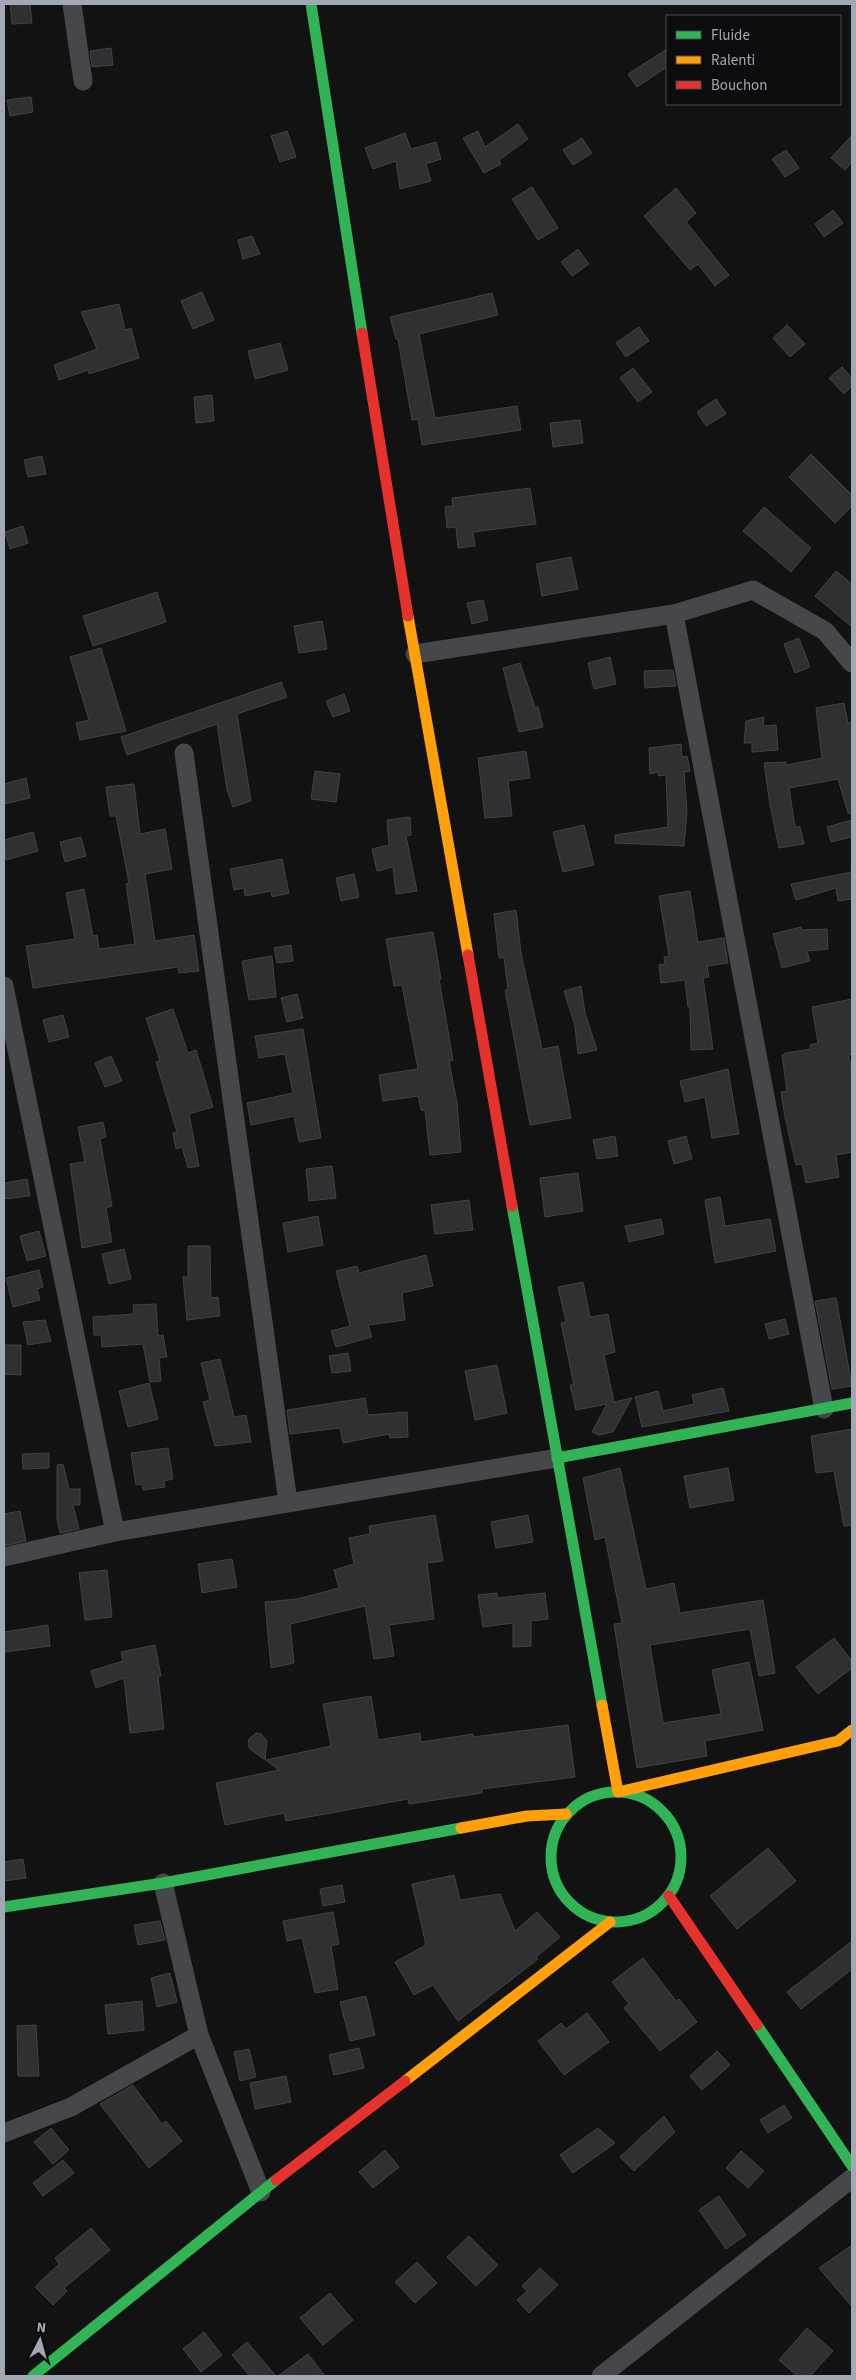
<svg xmlns="http://www.w3.org/2000/svg" width="856" height="2380" viewBox="0 0 856 2380" font-family="'Source Sans 3',sans-serif">
  <rect width="100%" height="100%" fill="#121212"/>
  <g fill="#2f3031" stroke="#404246">
    <path d="M10,4h20l2,19 -20,1z"/>
    <path d="M111,48l2,17 -21,2 -2,-16z"/>
    <path d="M667,49v18l-30,20 -9,-13z"/>
    <path d="M31,97l2,15 -23,4 -3,-16z"/>
    <path d="M518,124l10,15 -29,21 2,4 -17,9 -21,-35 15,-7 7,16z"/>
    <path d="M287,131l9,26 -16,5 -9,-26z"/>
    <path d="M405,133l6,16 25,-7 5,17 -15,5 5,17 -31,8 -4,-28 -23,8 -8,-21z"/>
    <path d="M852,135v27l-7,8 -14,-12z"/>
    <path d="M582,138l10,15 -19,12 -10,-15z"/>
    <path d="M786,150l13,18 -14,9 -13,-18z"/>
    <path d="M532,187l26,41 -20,12 -26,-41z"/>
    <path d="M676,188l20,25 -10,9 43,53 -14,11 -17,-22 -8,6 -46,-54z"/>
    <path d="M833,210l10,13 -19,14 -9,-13z"/>
    <path d="M252,236l8,18 -17,5 -5,-19z"/>
    <path d="M578,249l11,15 -17,12 -11,-14z"/>
    <path d="M202,292l12,28 -21,9 -12,-28z"/>
    <path d="M492,293l6,22 -79,19 16,84 82,-12 4,24 -99,15 -4,-26 -6,1 -14,-81h-2l-6,-22z"/>
    <path d="M119,304l6,26 6,-2 8,30 -50,16 -1,-4 -29,10 -5,-15 43,-16 -16,-37z"/>
    <path d="M787,325l18,19 -15,13 -17,-19z"/>
    <path d="M639,327l10,14 -23,16 -10,-14z"/>
    <path d="M280,343l8,27 -33,9 -7,-28z"/>
    <path d="M842,367l10,11v8l-8,8 -15,-16z"/>
    <path d="M633,368l19,24 -14,10 -18,-24z"/>
    <path d="M212,395l2,26 -18,2 -2,-26z"/>
    <path d="M716,399l10,15 -20,12 -9,-14z"/>
    <path d="M580,420l3,23 -30,4 -3,-24z"/>
    <path d="M811,454l41,41v11l-17,17 -46,-46z"/>
    <path d="M42,456l4,18 -18,3 -4,-17z"/>
    <path d="M530,488l6,36 -63,8 2,14 -17,2 -2,-21 -9,1 -2,-21 8,-1 -1,-8z"/>
    <path d="M764,507l47,41 -20,24 -48,-41z"/>
    <path d="M23,526l5,17 -18,6 -5,-17z"/>
    <path d="M571,557l7,32 -36,7 -6,-32z"/>
    <path d="M836,571l16,13v43l-37,-31z"/>
    <path d="M157,592l9,30 -73,24 -10,-30z"/>
    <path d="M483,600l5,20 -16,4 -5,-21z"/>
    <path d="M322,621l5,28 -28,4 -5,-27z"/>
    <path d="M799,638l11,29 -15,6 -11,-29z"/>
    <path d="M101,648l25,83 -46,9 -4,-17 13,-3 -19,-63z"/>
    <path d="M610,657l6,27 -22,5 -6,-26z"/>
    <path d="M520,663l15,44h3l5,20 -24,5 -16,-64z"/>
    <path d="M673,670l3,16 -31,2 -1,-17z"/>
    <path d="M281,682l6,15 -50,17 14,87 -18,6 -6,-17 -10,-66 -90,31 -6,-18z"/>
    <path d="M344,694l6,17 -17,6 -7,-16z"/>
    <path d="M844,703l4,20 4,-1v91h-4l-10,-34 -49,9 6,39h5l4,17 -25,4 -9,-43 -6,-42 22,-1v3l36,-7 -6,-50z"/>
    <path d="M764,717l-1,9 13,-1 2,25 -26,2v-9h-8l2,-22z"/>
    <path d="M681,744l1,13 5,-1 3,15 -6,1 3,40 -3,34 -69,-3v-8l53,-8 -2,-52 -7,1 -1,-4 -8,2 -1,-26z"/>
    <path d="M526,751l4,27 -22,3 4,35 -27,2 -7,-60z"/>
    <path d="M315,771l25,3 -4,28 -25,-3z"/>
    <path d="M26,778l4,20 -26,6v-20z"/>
    <path d="M134,784l6,50 25,-5 7,40 -27,5 10,67 39,-6 5,36 -20,2 -1,-6 -7,1 -138,20 -7,-42 49,-7 -9,-46 18,-4 9,47 4,-1 2,14 36,-5 -9,-60 3,-1 -13,-67h-6l-4,-29z"/>
    <path d="M410,817l1,18 -5,1 11,55 -21,3 -3,-27 -16,4 -5,-22 17,-4 -2,-25z"/>
    <path d="M852,820v17l-21,5 -4,-15z"/>
    <path d="M584,825l10,40 -31,7 -10,-40z"/>
    <path d="M33,832l5,19 -32,9 -2,-20z"/>
    <path d="M81,837l5,19 -21,6 -5,-20z"/>
    <path d="M282,859l7,34 -17,4 -1,-6 -26,5 -1,-8 -10,2 -4,-21z"/>
    <path d="M852,872v27l-14,2 -2,-13 -40,12 -5,-16z"/>
    <path d="M354,874l5,23 -18,4 -5,-23z"/>
    <path d="M690,891l8,51 26,-4 4,25 -21,3 2,11 -6,1 10,71 -22,1 -1,-43h-2l-3,-27 -24,3 -2,-18 6,-1 -1,-7 5,-1 -10,-60z"/>
    <path d="M516,910l5,43 21,96 16,-3 13,72 -41,7 -25,-135h3l-4,-33 -5,1 -5,-44z"/>
    <path d="M801,927l1,3 25,-1 1,20 -21,2 3,10 -28,7 -9,-34z"/>
    <path d="M433,932l8,47h-2l14,81 -4,1 8,42 4,49 -31,3 -5,-45h-4l-3,-14 -35,5 -4,-26 39,-6 -16,-84 -8,1 -8,-47z"/>
    <path d="M291,945l2,16 -16,2 -3,-15z"/>
    <path d="M272,956l4,41 -27,3 -7,-39z"/>
    <path d="M581,986l4,27 12,37 -19,4 -3,-28 -11,-35z"/>
    <path d="M297,994l6,24 -16,4 -6,-24z"/>
    <path d="M852,999v55l-4,1 4,14v83l-16,3 3,22 -33,6 -4,-19 -6,1 -11,-48 -4,-25 6,-1 -5,-36 4,-2 25,-4 -1,-4 8,-2 -6,-36z"/>
    <path d="M173,1009l15,44 8,-3 17,57 -24,7 10,52 -11,2 -6,-21 -6,2 -3,-16 4,-1 -21,-70 4,-1 -14,-43z"/>
    <path d="M63,1015l6,22 -20,5 -6,-22z"/>
    <path d="M303,1029l18,109 -22,4 -5,-26 -43,9 -4,-22 46,-10 -8,-39 -26,4 -4,-22z"/>
    <path d="M111,1056l11,25 -17,6 -10,-24z"/>
    <path d="M728,1069l11,65 -27,4 -7,-41 -20,5 -5,-21z"/>
    <path d="M103,1122l3,15 -6,2 12,67 -6,2 6,34 -30,6 -12,-84 15,-2 -7,-35z"/>
    <path d="M615,1136l3,20 -21,3 -4,-19z"/>
    <path d="M686,1136l6,23 -18,5 -6,-23z"/>
    <path d="M332,1166l4,32 -27,3 -3,-32z"/>
    <path d="M578,1173l5,38 -38,6 -5,-39z"/>
    <path d="M27,1179l3,17 -26,3v-16z"/>
    <path d="M720,1197l5,29 45,-7 6,32 -61,12 -10,-63z"/>
    <path d="M469,1200l4,30 -38,4 -4,-29z"/>
    <path d="M318,1216l5,29 -35,7 -5,-29z"/>
    <path d="M661,1219l3,15 -35,8 -4,-16z"/>
    <path d="M39,1231l7,25 -19,5 -7,-25z"/>
    <path d="M188,1246h22l1,52 7,-1 2,19 -33,4 -4,-43h5z"/>
    <path d="M124,1249l7,30 -22,5 -7,-30z"/>
    <path d="M426,1255l7,31 -31,7 3,27 -37,5 4,12 -36,10 -5,-16 19,-5 -14,-55 21,-5 2,7z"/>
    <path d="M39,1270l4,17 -6,2 3,11 -27,7 -7,-29z"/>
    <path d="M583,1282l7,35 18,-3 7,38 -11,3 10,47 18,-4 -19,34 -14,3 -7,-3 15,-28 -31,6 -6,-25h4l-13,-62 5,-1 -8,-35z"/>
    <path d="M836,1298l16,88 -20,3 -17,-88z"/>
    <path d="M156,1304l2,32 5,-1 4,22 -8,1 2,23 -11,1 -7,-38 -41,3 -1,-12h-7l-1,-18 41,-3 -1,-9z"/>
    <path d="M785,1319l4,15 -20,5 -4,-15z"/>
    <path d="M45,1320l6,21 -23,4 -5,-23z"/>
    <path d="M4,1345h17v30l-17,-1z"/>
    <path d="M348,1353l3,18 -19,2 -3,-17z"/>
    <path d="M220,1359l14,58 12,-2 5,27 -36,4 -12,-44 7,-2 -9,-37z"/>
    <path d="M497,1365l10,48 -32,7 -10,-49z"/>
    <path d="M149,1383l9,36 -30,8 -9,-36z"/>
    <path d="M723,1388l6,23 -87,16 -7,-30 23,-6 5,20 31,-7 -2,-9z"/>
    <path d="M365,1398l3,17 39,-3 1,25 -18,1 -1,-4 -46,9 -3,-15 -50,6 -3,-24z"/>
    <path d="M852,1429v96l-8,1 -10,-55 -18,2 -5,-37z"/>
    <path d="M168,1448l5,31 -9,2 1,6 -22,3 -1,-6 -6,1 -5,-32z"/>
    <path d="M49,1453v15l-26,1 -1,-15z"/>
    <path d="M63,1464l6,25h11v16h-7l6,24 -19,4 -3,-14v-54z"/>
    <path d="M620,1468l26,121 28,-6 6,30 83,-13 12,73 -16,3 -9,-47 -100,16 13,78 58,-9 -9,-44 37,-8 14,68 -58,11 2,15 -70,12 -23,-144 8,-1 -17,-86 -10,3 -12,-62z"/>
    <path d="M728,1468l6,32 -44,8 -6,-32z"/>
    <path d="M20,1511l6,30 -22,5v-32z"/>
    <path d="M435,1515l8,46 -16,2 7,56 -45,6 5,31 -20,3 -9,-53 -75,18 4,39 -23,5 -6,-66 32,-3 42,-11 -5,-18 20,-6 -5,-26 21,-4 -1,-8z"/>
    <path d="M528,1515l5,27 -37,6 -5,-26z"/>
    <path d="M232,1559l5,28 -35,6 -4,-29z"/>
    <path d="M107,1570l5,47 -27,3 -6,-47z"/>
    <path d="M497,1593v5l48,-5 3,26 -17,2v25l-18,1v-24l-30,4 -5,-32z"/>
    <path d="M48,1625l2,21 -46,6v-20z"/>
    <path d="M834,1638l18,23v7l-34,26 -22,-27z"/>
    <path d="M155,1645l6,31h-3l6,53 -34,4 -6,-55 -28,10 -5,-17 32,-10 -2,-9z"/>
    <path d="M371,1696l7,44 42,-7 1,9 52,-8v3l95,-12 7,52 -93,12v4l-73,11 -1,-5 -122,22 -2,-8 -59,12 -9,-42 63,-13 -13,-10 65,-14 -8,-42z"/>
    <path d="M256,1733l5,1 6,7 -2,19 -15,-11 -2,-5 1,-5z"/>
    <path d="M768,1848l28,33 -59,48 -27,-33z"/>
    <path d="M23,1859l3,19 -22,3v-19z"/>
    <path d="M454,1875l6,25 40,-6 15,37 22,-19 23,25 -24,20 2,2 -80,62 -25,-36 -19,10 -19,-33 31,-17 -14,-61z"/>
    <path d="M342,1885l3,17 -22,4 -3,-17z"/>
    <path d="M333,1912l6,32 -8,2 7,43 -23,4 -13,-55 -15,3 -4,-20z"/>
    <path d="M160,1921l5,19 -27,5 -4,-20z"/>
    <path d="M852,1941v28l-51,40 -14,-17z"/>
    <path d="M643,1958l33,43 3,-2 18,23 -37,29 -36,-43 5,-4 -17,-22z"/>
    <path d="M170,1973l7,29 -20,5 -6,-29z"/>
    <path d="M366,1996l9,39 -25,6 -10,-39z"/>
    <path d="M142,2001l2,29 -36,4 -3,-29z"/>
    <path d="M587,2013l22,29 -45,33 -26,-34 23,-18 5,6z"/>
    <path d="M36,2025l3,51h-21l-1,-50z"/>
    <path d="M359,2048l5,20 -30,7 -5,-20z"/>
    <path d="M249,2049l7,28 -16,4 -6,-29z"/>
    <path d="M717,2051l13,14 -28,25 -12,-14z"/>
    <path d="M286,2076l5,26 -36,7 -5,-26z"/>
    <path d="M133,2085l29,39 4,-3 16,20 -33,27 -49,-64z"/>
    <path d="M784,2105l8,13 -24,15 -8,-13z"/>
    <path d="M664,2116l11,16 -41,39 -14,-14z"/>
    <path d="M51,2128l18,22 -16,14 -19,-22z"/>
    <path d="M598,2128l17,15 -42,30 -13,-18z"/>
    <path d="M385,2150l14,17 -26,21 -14,-16z"/>
    <path d="M741,2151l23,20 -16,17 -22,-20z"/>
    <path d="M63,2160l11,13 -31,23 -10,-13z"/>
    <path d="M719,2196l27,39 -20,14 -27,-39z"/>
    <path d="M91,2228l19,22 -46,38 3,3 -14,14 -18,-18 24,-23 -4,-6z"/>
    <path d="M469,2236l29,29 -22,21 -29,-29z"/>
    <path d="M852,2245v62l-33,-39z"/>
    <path d="M417,2262l20,21 -22,20 -20,-21z"/>
    <path d="M540,2268l18,17 -29,28 -12,-13 10,-9 -5,-5z"/>
    <path d="M330,2293l23,27 -30,25 -23,-27z"/>
    <path d="M807,2328l26,23 -23,25h-13l-18,-16z"/>
    <path d="M204,2332l18,23 -21,17 -18,-23z"/>
    <path d="M247,2342l29,34h-26l-18,-21z"/>
    <path d="M308,2354l17,22h-47z"/>
  </g>
  <g fill="none" stroke-linecap="round" stroke-linejoin="round">
    <g stroke="#46474b" stroke-width="19">
      <path d="M72,4l11,77"/>
      <path d="M674,614l150,795"/>
      <path d="M415,654l259,-40 79,-24 72,41 27,32"/>
      <path d="M184,753l104,749"/>
      <path d="M4,986l111,546"/>
      <path d="M4,1557l111,-25 442,-74"/>
      <path d="M163,1883l36,152 62,157"/>
      <path d="M4,2133l67,-26 128,-72"/>
      <path d="M601,2376l251,-198"/>
    </g>
    <g stroke="#30b455" stroke-width="11">
      <path d="M311,4l51,329"/>
      <path d="M512,1206l90,499"/>
      <path d="M557,1458l295,-55"/>
      <circle cx="616" cy="1857" r="65"/>
      <path d="M4,1907l159,-24 298,-55"/>
      <path d="M757,2025l95,141"/>
      <path d="M33,2376l243,-196"/>
    </g>
    <g stroke="#ff9f0a" stroke-width="11">
      <path d="M408,616l60,339"/>
      <path d="M602,1705l16,87 220,-51 14,-11"/>
      <path d="M461,1828l66,-12 39,-2"/>
      <path d="M405,2081l205,-159"/>
    </g>
    <g stroke="#e5322d" stroke-width="11">
      <path d="M362,333l46,283"/>
      <path d="M468,955l44,251"/>
      <path d="M669,1896l88,129"/>
      <path d="M276,2180l129,-99"/>
    </g>
  </g>
  <rect width="856" height="2380" fill="none" stroke="#a1a8b4" stroke-width="10"/>
  <rect x="666" y="15" width="175" height="90" fill="#0c0c0e" stroke="#484a50"/>
  <rect x="676" y="31" width="25" height="8" fill="#30b455" stroke="#484a50"/>
  <text x="711" y="40" font-size="15" fill="#a1a8b4">Fluide</text>
  <rect x="676" y="56" width="25" height="8" fill="#ff9f0a" stroke="#484a50"/>
  <text x="711" y="65" font-size="15" fill="#a1a8b4">Ralenti</text>
  <rect x="676" y="81" width="25" height="8" fill="#e5322d" stroke="#484a50"/>
  <text x="711" y="90" font-size="15" fill="#a1a8b4">Bouchon</text>
  <g transform="translate(40 2340) rotate(6)" stroke="#0c0c0e" stroke-width="4" paint-order="stroke">
  <path d="M0-4L9 19L0 12L-9 19Z" fill="#a1a8b4"/>
  <text y="-8" font-size="14" font-weight="bold" text-anchor="middle" fill="#a1a8b4">N</text>
  </g>
</svg>
